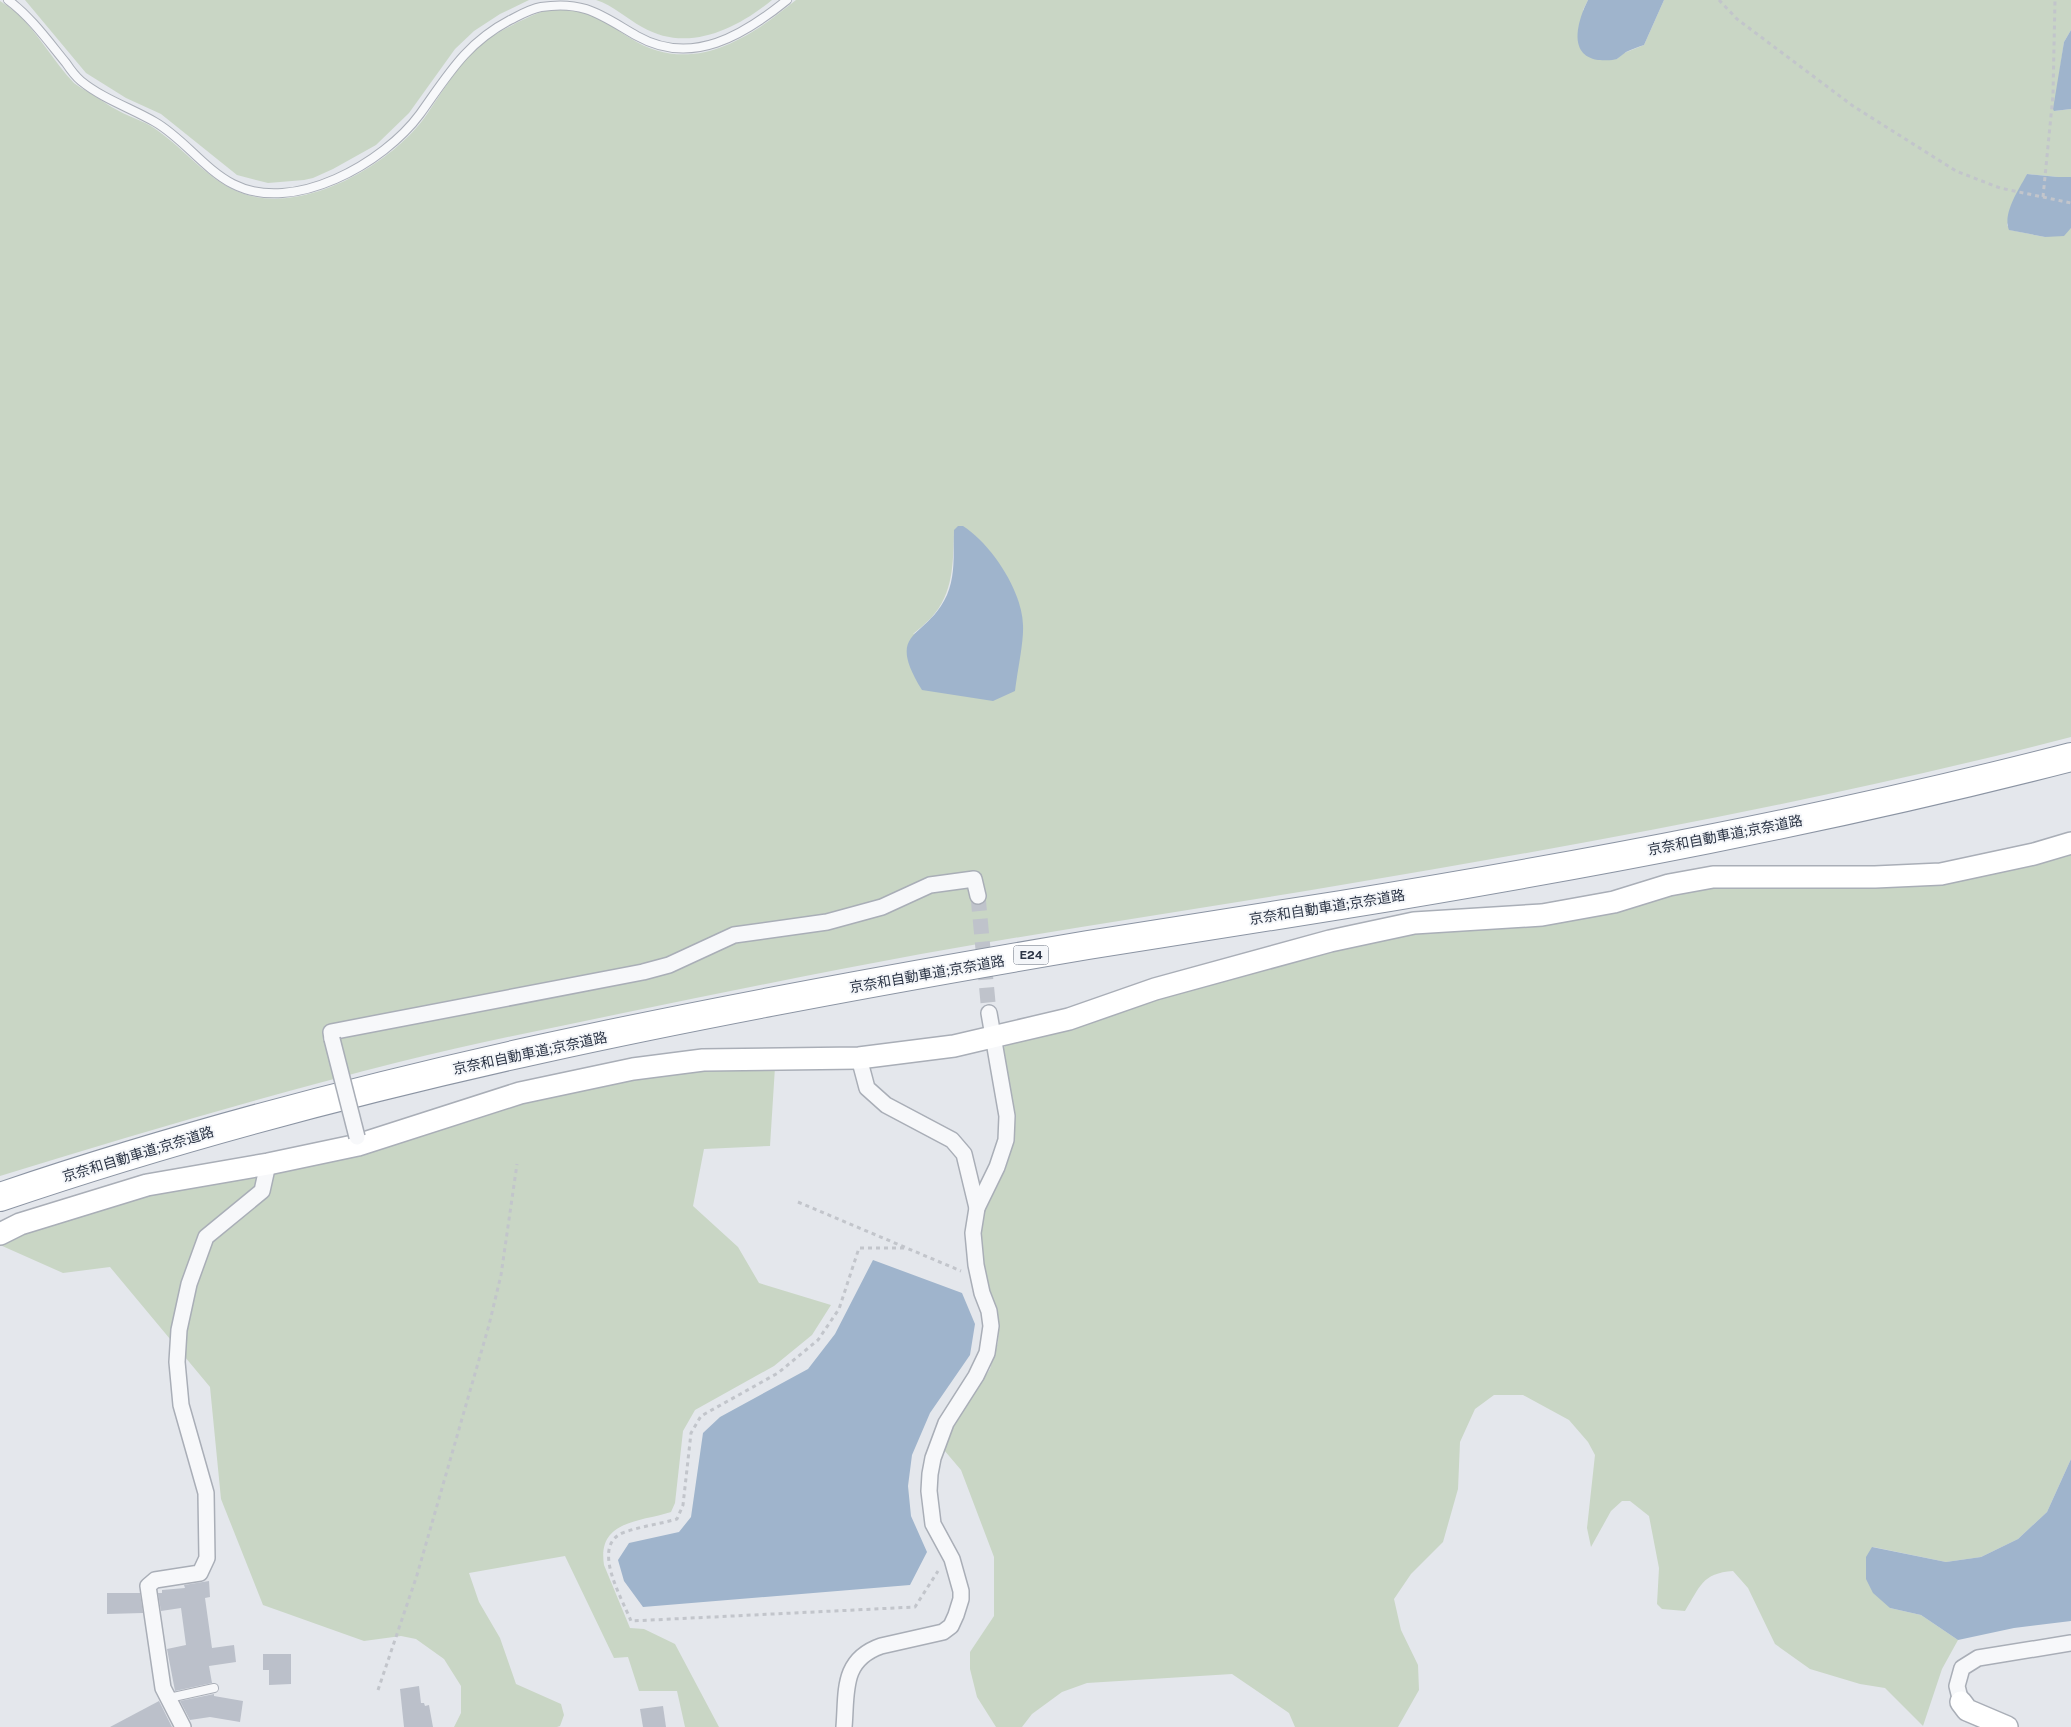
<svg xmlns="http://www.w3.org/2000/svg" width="2071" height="1727" viewBox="0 0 2071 1727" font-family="'Public Sans','Noto Sans JP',sans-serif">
  <rect width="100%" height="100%" fill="#e4e7ec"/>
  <g fill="#c9d6c5" fill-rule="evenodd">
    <path d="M25,0h504l-29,14 -26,17 -19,18 -46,64 -33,32 -43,24 -20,9 -9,2 -36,3 -31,-8 -76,-61 -35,-16 -40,-25z"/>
    <path d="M596,0h176c-37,30 -85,53 -130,27 -15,-8 -29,-22 -46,-27z"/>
    <path d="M796,0h792l-5,10 34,49 7,-6 20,-8 20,-45h407v30l-7,12 -10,69 17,-2v68h-13l-31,-3 -20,51 3,5 35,7 26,-9v509c-240,62 -485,107 -730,148 -140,24 -281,44 -420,69 -98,18 -196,38 -293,58 -76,16 -153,31 -229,50 -134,34 -267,73 -399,114v-1175c6,4 14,9 19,14 21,21 35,47 55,68 5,4 11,7 16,10 10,6 19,13 29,18 11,6 25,10 35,17 27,18 48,45 76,60 62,34 158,-20 195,-71 17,-24 36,-58 60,-76 10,-7 22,-13 33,-19 9,-4 18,-9 27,-11 35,-7 57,9 85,27 61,39 118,1 166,-38zM954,530l64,70 -105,34c6,-5 12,-10 18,-16 23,-25 22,-55 23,-88z"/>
    <path d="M2071,852v607l-24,53 -29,27 -37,18 -35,5 -73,-15 17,61 31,7 37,25 -16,29 -19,57 -38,-38 -25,-4 -50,-15 -35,-25 -27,-56 -15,-17c-31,2 -33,16 -48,40l-23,-2 -5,-5 2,-36 -10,-52 -19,-15h-8l-11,10 -20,36 -4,-19 8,-73 -7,-13 -19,-22 -46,-25h-29l-19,14 -15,33 -2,47 -15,53 -32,32 -17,25 7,31 17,35 1,25 -21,37h-103l-6,-14 -57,-39 -145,9 -25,9 -30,22 -10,13h-26l-19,-30 -7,-28v-17l24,-36v-59l-33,-87 -17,-20 9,-23 37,-58 8,-27 1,-17 -2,-16 -7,-18 -6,-27 -3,-31 4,-22 20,-41 9,-28 1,-26 -13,-64 5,-11 324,-92 85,-18 255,-37 42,-9z"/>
    <path d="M775,1067l-5,79 -66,3 -11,57 45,41 21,36 72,22 -19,30 -38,31 -79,44 -12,21 -8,72 -4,9c-31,10 -74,8 -67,53l26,63 14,1 31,15 44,83h-34l-8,-36h-38l-11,-34 -14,1 -49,-102 -96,17 10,29 21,36 16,46 45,20 3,11 -4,11 -3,1h-103l7,-14v-27l-17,-27 -28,-20 -15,-3 -37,5 -101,-36 -42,-106 -11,-112 -100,-120 -47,6 -63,-28v-5l149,-47 373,-92 112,-24 70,-9z"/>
  </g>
  <g fill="#9fb4cc">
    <path d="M1588,0h76l-20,45c-6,2 -12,4 -18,7 -3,2 -6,5 -9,7 -6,2 -14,1 -19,1 -31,-5 -20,-40 -10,-60z"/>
    <path d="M2071,30v79l-17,2 -1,-2 11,-67z"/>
    <path d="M2027,174l31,3h13v51l-7,8 -19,1 -36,-7c-7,-17 11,-42 18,-56z"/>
    <path d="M958,526h5c28,18 59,64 60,99 1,17 -6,48 -8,66l-22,10 -71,-11c-38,-62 4,-49 25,-95 9,-21 6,-43 7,-65z"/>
    <path d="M873,1260l89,33 13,31 -5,31 -40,58 -18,42 -4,31 3,30 16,36 -17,33 -267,22 -19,-26 -6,-21 11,-17 50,-11 12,-15 12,-84 17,-16 88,-48 27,-35z"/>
    <path d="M2071,1459v162l-57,7 -56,12 -37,-25 -31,-7 -17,-15 -7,-14v-22l6,-10 74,15 35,-5 37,-18 29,-27z"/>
  </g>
  <g fill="#bbc0ca">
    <path d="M209,1581l1,16 -5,1 7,50 22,-3 2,17 -27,4 3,17 -37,8 -8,-42 19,-4 -5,-37 -20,3 -3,-18h4v-3l23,-2 -1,-3z"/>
    <path d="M107,1593h33l3,20 -36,1z"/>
    <path d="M263,1654h28v30l-22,1v-15h-6z"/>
    <path d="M419,1686l2,17h3l1,3 4,-1 4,22h-29l-4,-38z"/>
    <path d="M214,1694v2l29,5 -3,21 -30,-5 -20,3 -10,-19z"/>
    <path d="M159,1701l13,26h-62z"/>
    <path d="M663,1706l3,21h-23l-3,-18z"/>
  </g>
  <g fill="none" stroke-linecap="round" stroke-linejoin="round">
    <path stroke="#bfc3cb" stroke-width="15" stroke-dasharray="15 8" stroke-linecap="butt" d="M978,896l11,117"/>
    <g stroke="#a9aeb7" stroke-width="10">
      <g id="lane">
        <path d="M8,0c23,17 40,41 58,63 4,6 9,13 15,18 22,18 50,27 74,41 28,16 49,47 78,62 60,31 151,-21 187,-70 28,-39 46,-71 90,-94 10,-5 20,-11 31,-13 44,-7 61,9 96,29 55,31 107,-1 150,-36"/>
        <path d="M169,1698l45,-10"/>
      </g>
    </g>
    <g stroke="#a9aeb7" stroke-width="18">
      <g id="street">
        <path d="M332,1039l-1,-7 312,-60 26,-7 65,-30 93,-13 55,-15 48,-22 44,-6 4,17"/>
        <path d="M859,1058l8,30 19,17 66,35 12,14 13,54"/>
        <path d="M1961,1702l-4,-16 5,-18 16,-10 93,-15"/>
        <path d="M183,1727l-20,-39 -15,-102 7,-6 45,-7 7,-15 -1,-65 -25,-88 -4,-43 2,-32 10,-46 17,-47 56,-46 6,-27"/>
        <path d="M844,1727c3,-35 -3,-67 37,-81l62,-14 8,-6 5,-11 5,-16v-8l-9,-32 -19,-35 -4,-33 1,-17 3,-16 13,-35 30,-47 11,-23 4,-27 -2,-15 -7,-18 -6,-28 -3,-32 4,-25 20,-41 9,-27 1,-24 -18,-103"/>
      </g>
    </g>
    <g stroke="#a9aeb7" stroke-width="24">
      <g id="secondary">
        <path d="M0,1234l20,-10 127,-39 121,-21 90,-19 162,-52 113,-24 70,-9 156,-2 95,-12 115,-27 86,-30 175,-48 84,-18 128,-8 72,-13 55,-17 44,-8h162l66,-3 93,-20 37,-11"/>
        <path d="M1961,1702l6,8 40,17"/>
      </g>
    </g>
    <g stroke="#8b94a3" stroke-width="30">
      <path id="highway" d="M0,1197c353,-120 722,-190 1088,-252 84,-14 169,-26 253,-40 245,-40 490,-86 730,-148"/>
    </g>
    <g stroke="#c2c5cb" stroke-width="3" stroke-dasharray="4 4" stroke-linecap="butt">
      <path d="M1719,0l18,19 116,87 103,65 44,17 71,15"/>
      <path d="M2043,197l10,-102 2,-95"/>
      <path d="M798,1202l163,69"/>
      <path d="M904,1248h-45l-20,61 -21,31 -40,33 -77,43 -10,17 -8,72 -6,14c-17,5 -35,7 -52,13 -36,12 -3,66 6,89l284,-14 23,-36"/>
      <path d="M378,1690l39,-115 72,-250 12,-50 16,-111"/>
    </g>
    <use href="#lane" stroke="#f7f8fa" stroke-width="8"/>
    <use href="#street" stroke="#f7f8fa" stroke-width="15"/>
    <use href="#secondary" stroke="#fff" stroke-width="21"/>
    <use href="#highway" stroke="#fff" stroke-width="28"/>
    <g stroke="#a9aeb7" stroke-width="18" stroke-linecap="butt">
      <path id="street-bridge" d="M332,1039l25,98"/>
    </g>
    <use href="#street-bridge" stroke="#f7f8fa" stroke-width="15"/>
  </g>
  <g text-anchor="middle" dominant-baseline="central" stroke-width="4" stroke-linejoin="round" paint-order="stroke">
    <rect fill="#f4f6f9" stroke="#676e7b" stroke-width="1" x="1013.5" y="945.5" width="35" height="19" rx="4"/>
    <g font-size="12" font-weight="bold" fill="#2b3445">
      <text x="1031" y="955">E24</text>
    </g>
    <g font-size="14" fill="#2b3445" stroke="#f4f6f9">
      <text transform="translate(1725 835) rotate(-11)">京奈和自動車道;京奈道路</text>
      <text transform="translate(1327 907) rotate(-9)">京奈和自動車道;京奈道路</text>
      <text transform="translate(927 974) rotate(-10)">京奈和自動車道;京奈道路</text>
      <text transform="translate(530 1053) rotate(-12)">京奈和自動車道;京奈道路</text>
      <text transform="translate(138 1154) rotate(-17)">京奈和自動車道;京奈道路</text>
    </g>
  </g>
</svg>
